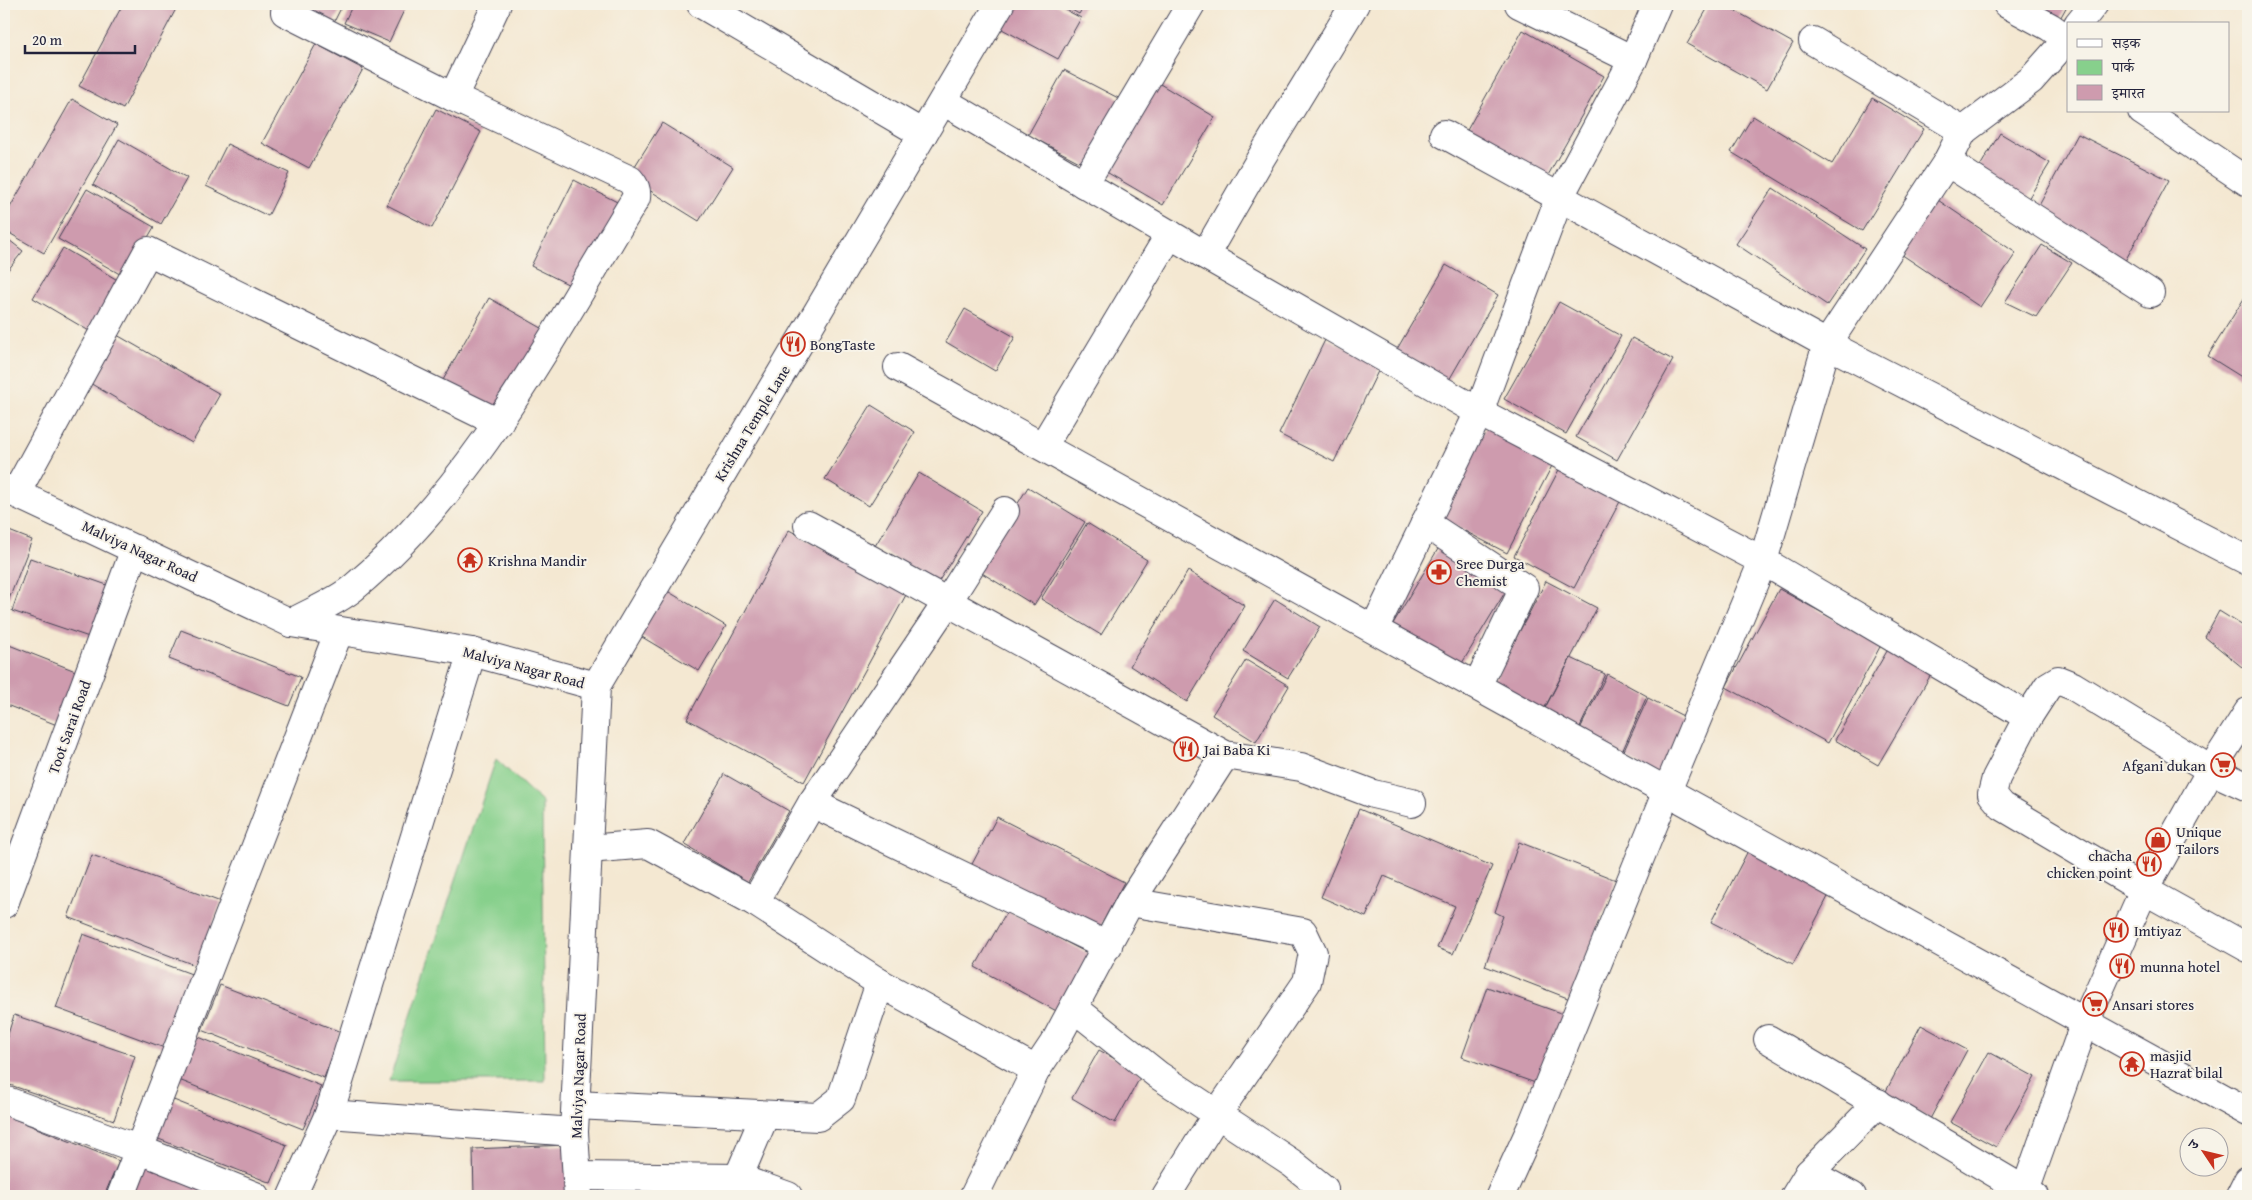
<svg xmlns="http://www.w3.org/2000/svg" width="2252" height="1200" viewBox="0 0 2252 1200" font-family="'Gentium Book Plus','Noto Serif Devanagari',serif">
  <rect width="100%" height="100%" fill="#f7f3e8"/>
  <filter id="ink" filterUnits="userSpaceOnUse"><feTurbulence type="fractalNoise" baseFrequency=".02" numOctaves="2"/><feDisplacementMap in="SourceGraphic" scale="10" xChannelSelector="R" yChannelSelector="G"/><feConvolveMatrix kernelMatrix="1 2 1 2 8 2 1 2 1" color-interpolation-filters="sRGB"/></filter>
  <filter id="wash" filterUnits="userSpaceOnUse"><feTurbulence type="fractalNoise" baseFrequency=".0096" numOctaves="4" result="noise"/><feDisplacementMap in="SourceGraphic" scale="20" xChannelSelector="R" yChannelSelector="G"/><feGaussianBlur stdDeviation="1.12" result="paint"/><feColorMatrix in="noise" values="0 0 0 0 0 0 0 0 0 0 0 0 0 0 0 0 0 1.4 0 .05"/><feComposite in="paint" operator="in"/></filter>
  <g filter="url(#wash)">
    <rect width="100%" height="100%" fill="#f4e8d2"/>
    <path fill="#87d08c" stroke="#547964" d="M496,759l46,43 3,279h-156z"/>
    <g id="blocks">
      <g fill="#ce9bae">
        <path d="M123,4h48l6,3 -54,102 -44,-23z"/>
        <path d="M303,4h40l-10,20 -33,-16z"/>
        <path d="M353,4h54l-18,38 -45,-19z"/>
        <path d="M1013,4h42l26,14 -23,41 -58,-31z"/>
        <path d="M1061,4h24l-6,10z"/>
        <path d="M1710,4h13l70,39 -26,46 -80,-45z"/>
        <path d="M2019,4h49l-11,20z"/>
        <path d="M1523,30l81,46 -57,101 -81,-45z"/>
        <path d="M316,44l47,25 -54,99 -47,-25z"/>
        <path d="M1064,70l60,31 -35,66 -61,-32z"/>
        <path d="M1155,81l60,36 -52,88 -60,-35z"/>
        <path d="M1872,98l52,31 -62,102 -131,-79 22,-36 79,48z"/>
        <path d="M72,99l45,26 -73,128 -40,-23v-12z"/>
        <path d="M436,109l45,23 -49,96 -45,-23z"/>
        <path d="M662,123l71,44 -34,54 -71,-44z"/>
        <path d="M2000,133l50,30 -25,41 -49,-31z"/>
        <path d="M2078,134l91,46 -44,81 -89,-50z"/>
        <path d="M119,139l68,39 -26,46 -68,-39z"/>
        <path d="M227,144l62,29 -21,43 -62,-30z"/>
        <path d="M574,180l49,25 -43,85 -49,-24z"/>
        <path d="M1773,188l92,61 -38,56 -91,-61z"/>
        <path d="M87,189l67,38 -29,50 -67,-38z"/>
        <path d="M1932,196l84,57 -36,54 -85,-57z"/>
        <path d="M4,236l19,15 -19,24z"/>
        <path d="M2042,245l30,18 -36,54 -31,-15z"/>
        <path d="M63,248l63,37 -30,50 -63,-37z"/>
        <path d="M1446,265l52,30 -53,92 -52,-31z"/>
        <path d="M2245,297l3,2v82l-40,-25z"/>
        <path d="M489,298l58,33 -50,90 -59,-32z"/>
        <path d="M1559,302l62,34 -55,98 -62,-35z"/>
        <path d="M965,309l50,28 -20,34 -49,-29z"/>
        <path d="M110,331l110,63 -28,49 -109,-64z"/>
        <path d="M1326,338l55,27 -47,97 -55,-28z"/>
        <path d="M1632,338l41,22 -56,100 -41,-23z"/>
        <path d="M871,405l44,27 -46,74 -44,-27z"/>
        <path d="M1489,421l68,35 -50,97 -69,-36z"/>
        <path d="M1563,462l61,32 -50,94 -60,-32z"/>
        <path d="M919,473l63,38 -45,73 -62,-38z"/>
        <path d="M1028,487l57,35 -51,83 -57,-35z"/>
        <path d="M1087,523l60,37 -46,75 -60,-36z"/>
        <path d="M4,529l28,11 -28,72z"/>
        <path d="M789,530l118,63 -103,189 -117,-63z"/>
        <path d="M1441,544l69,40 -51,84 -68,-41z"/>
        <path d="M30,558l80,28 -18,52 -80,-27z"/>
        <path d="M1188,571l57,35 -58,96 -57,-36z"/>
        <path d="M1546,581l51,27 -55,105 -51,-27z"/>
        <path d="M664,589l62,37 -27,45 -62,-37z"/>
        <path d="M1779,589l102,56 -53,98 -102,-56z"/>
        <path d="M1275,599l45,28 -32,51 -45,-27z"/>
        <path d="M2219,611l29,18v43l-43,-35z"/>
        <path d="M181,630l120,47 -12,29 -120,-47z"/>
        <path d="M4,643l74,29 -21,53 -53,-21z"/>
        <path d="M1890,646l43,25 -55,94 -43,-25z"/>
        <path d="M1571,658l34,16 -27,57 -35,-19z"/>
        <path d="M1246,660l43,26 -33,56 -44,-27z"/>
        <path d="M1607,674l40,22 -26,58 -42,-23z"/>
        <path d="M1648,698l37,19 -24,61 -39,-23z"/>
        <path d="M724,774l65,37 -41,71 -64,-38z"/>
        <path d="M1359,809l133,57 -39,88 -16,-6 18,-42 -71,-30 -18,41 -45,-20z"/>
        <path d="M997,817l127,65 -26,49 -127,-65z"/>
        <path d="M1519,842l97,38 -46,119 -85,-33 18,-50 -8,-4z"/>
        <path d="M1749,849l82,42 -38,73 -82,-42z"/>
        <path d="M92,855l129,47 -24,64 -129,-49z"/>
        <path d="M1007,911l86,45 -31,58 -87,-47z"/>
        <path d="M83,934l114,42 -27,74 -114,-42z"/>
        <path d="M220,985l121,47 -17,46 -122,-48z"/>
        <path d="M1487,987l79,28 -25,70 -79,-28z"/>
        <path d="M14,1015l121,41 -21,64 -110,-37v-36z"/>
        <path d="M1921,1025l46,25 -37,69 -46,-24z"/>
        <path d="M196,1036l125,50 -18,43 -124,-49z"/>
        <path d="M1099,1050l43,24 -27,49 -43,-25z"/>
        <path d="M1989,1052l46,25 -39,70 -46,-25z"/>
        <path d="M166,1097l121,48 -16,38 -120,-47z"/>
        <path d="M4,1115l115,46 -15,35h-100z"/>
        <path d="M567,1145l1,51h-94l-1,-47z"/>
        <path d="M144,1161l90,35h-97l-6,-2z"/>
      </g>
    </g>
  </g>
  <g filter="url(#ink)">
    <use href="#blocks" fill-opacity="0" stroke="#424052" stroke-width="1"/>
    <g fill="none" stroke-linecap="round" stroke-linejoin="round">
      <g stroke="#424052" stroke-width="30">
        <g id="street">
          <path d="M289,4l-4,8 168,85 177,83c5,6 7,10 6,18 -82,134 -161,289 -283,390 -17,14 -42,24 -62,35"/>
          <path d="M701,4l222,130"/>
          <path d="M1519,4l114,56"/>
          <path d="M2007,4l43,23 17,12"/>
          <path d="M2078,24l16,-20"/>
          <path d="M1813,41l150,90 -16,31"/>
          <path d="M453,97l44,-93"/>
          <path d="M943,101l262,154 274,157 284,149 265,156"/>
          <path d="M2142,111l106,71"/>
          <path d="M1963,131l68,-51 24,-27"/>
          <path d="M1444,134l383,210 421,217"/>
          <path d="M1084,184l107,-180"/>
          <path d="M1205,255l56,-97 94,-154"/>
          <path d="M898,367l1350,745"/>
          <path d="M1043,446l127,-212"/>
          <path d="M4,488l287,135 181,29 124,34"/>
          <path d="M16,493l132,-242 351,172"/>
          <path d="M1425,523l99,65 -47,98"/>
          <path d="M808,525l417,230 76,12 72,27 39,9"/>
          <path d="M1374,629l105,-217 81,-216 73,-136 24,-56"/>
          <path d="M2248,787l-37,-17 -138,-84 -15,-6 -10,6 -20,31 -32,61 -4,16 10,12 142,84 104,58"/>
          <path d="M812,803l296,143"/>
          <path d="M588,849l60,-5 107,58 125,81 156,87"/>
          <path d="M755,902l57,-99 136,-202 57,-90"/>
          <path d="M1130,902l95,-147"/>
          <path d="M4,904l131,-355"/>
          <path d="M1074,1008l84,67 135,89 31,25v7"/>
          <path d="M1768,1039l266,157"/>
          <path d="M4,1100l134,49 117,47"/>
          <path d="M576,1105l242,12 23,-18 39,-116"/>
          <path d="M329,1114l245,18"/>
          <path d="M1809,1173l43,23"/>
          <path d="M578,1176l160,2 50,18"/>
          <path d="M738,1178l27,-63"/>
          <path d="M2025,1191l60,-169 59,-132 67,-120 37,-58"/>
          <path d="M121,1196l218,-565"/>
          <path d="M292,1196l37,-82 143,-462"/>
          <path d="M578,1196l-4,-64 22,-446 404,-682"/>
          <path d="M974,1196l62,-126 20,-30 74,-138 173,30 10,21 -6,29 -90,132 -51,82"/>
          <path d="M1500,1196l31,-68 136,-337 96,-230 64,-217 120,-182 203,131"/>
          <path d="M1795,1196l14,-23 69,-70"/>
          <path d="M2240,1196l8,-16"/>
        </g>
      </g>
      <use href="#street" stroke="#fff" stroke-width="28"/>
    </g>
  </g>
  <defs>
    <g id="restaurant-ring" transform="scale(1.25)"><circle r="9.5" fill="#f7f3e8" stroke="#c8321e" stroke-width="1.5"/><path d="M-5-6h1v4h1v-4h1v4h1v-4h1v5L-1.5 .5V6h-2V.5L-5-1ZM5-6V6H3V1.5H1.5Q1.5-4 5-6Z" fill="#c8321e"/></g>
    <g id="temple-ring" transform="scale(1.25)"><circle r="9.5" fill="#f7f3e8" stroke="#c8321e" stroke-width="1.5"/><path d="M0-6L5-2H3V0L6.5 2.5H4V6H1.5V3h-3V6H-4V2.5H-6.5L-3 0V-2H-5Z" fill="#c8321e"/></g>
    <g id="pharmacy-ring" transform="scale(1.25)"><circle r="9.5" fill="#f7f3e8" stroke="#c8321e" stroke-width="1.5"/><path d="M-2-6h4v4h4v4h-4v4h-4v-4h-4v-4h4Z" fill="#c8321e"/></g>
    <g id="supermarket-ring" transform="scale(1.25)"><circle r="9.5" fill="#f7f3e8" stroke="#c8321e" stroke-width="1.5"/><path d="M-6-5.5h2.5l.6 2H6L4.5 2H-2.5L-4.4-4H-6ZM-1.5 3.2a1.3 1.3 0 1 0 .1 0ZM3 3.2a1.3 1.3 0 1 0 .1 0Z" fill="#c8321e"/></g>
    <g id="shop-ring" transform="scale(1.25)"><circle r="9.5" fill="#f7f3e8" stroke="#c8321e" stroke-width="1.5"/><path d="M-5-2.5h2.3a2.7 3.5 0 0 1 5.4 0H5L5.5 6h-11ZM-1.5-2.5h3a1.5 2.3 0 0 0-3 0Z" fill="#c8321e"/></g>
  </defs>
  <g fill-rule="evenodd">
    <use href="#restaurant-ring" x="793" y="344"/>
    <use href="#temple-ring" x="470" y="560"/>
    <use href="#pharmacy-ring" x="1439" y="572"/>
    <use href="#restaurant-ring" x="1186" y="749"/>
    <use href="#supermarket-ring" x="2223" y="765"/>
    <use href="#shop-ring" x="2158" y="840"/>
    <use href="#restaurant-ring" x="2149" y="864"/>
    <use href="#restaurant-ring" x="2116" y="930"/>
    <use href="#restaurant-ring" x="2122" y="966"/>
    <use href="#supermarket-ring" x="2095" y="1004"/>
    <use href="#temple-ring" x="2132" y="1064"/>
  </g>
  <g text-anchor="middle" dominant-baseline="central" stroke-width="4" stroke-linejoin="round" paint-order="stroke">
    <g font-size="15" fill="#22223b" stroke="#f7f3e8" text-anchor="start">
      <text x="810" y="344">BongTaste</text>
      <text x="488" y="560">Krishna Mandir</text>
      <text x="1456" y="563">Sree Durga<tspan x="1456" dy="17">Chemist</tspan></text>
      <text x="1204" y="749">Jai Baba Ki</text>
      <text x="2206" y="765" text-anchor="end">Afgani dukan</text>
      <text x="2176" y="831">Unique<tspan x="2176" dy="17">Tailors</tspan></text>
      <text x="2132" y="855" text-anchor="end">chacha<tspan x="2132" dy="17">chicken point</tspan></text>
      <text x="2134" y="930">Imtiyaz</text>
      <text x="2140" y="966">munna hotel</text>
      <text x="2112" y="1004">Ansari stores</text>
      <text x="2150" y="1055">masjid<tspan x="2150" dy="17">Hazrat bilal</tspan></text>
    </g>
    <g font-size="15" fill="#22223b" stroke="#f7f3e8">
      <text transform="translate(752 423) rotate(-59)">Krishna Temple Lane</text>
      <text transform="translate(140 551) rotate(25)">Malviya Nagar Road</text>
      <text transform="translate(524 667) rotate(15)">Malviya Nagar Road</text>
      <text transform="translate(69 727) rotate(-70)">Toot Sarai Road</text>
      <text transform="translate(578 1076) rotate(-88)">Malviya Nagar Road</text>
    </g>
  </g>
  <rect width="2252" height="1200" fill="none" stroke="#f7f3e8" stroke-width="20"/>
  <rect x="2067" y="22" width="162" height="90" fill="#f7f3e8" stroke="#a29fa3"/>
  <rect x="2077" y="39" width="25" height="8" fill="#ffffff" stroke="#a29fa3"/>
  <text x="2112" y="48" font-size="15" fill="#22223b">सड़क</text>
  <rect x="2077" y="60" width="25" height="15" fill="#87d08c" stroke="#a29fa3"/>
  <text x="2112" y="72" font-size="15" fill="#22223b">पार्क</text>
  <rect x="2077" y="85" width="25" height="15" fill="#ce9bae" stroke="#a29fa3"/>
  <text x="2112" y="98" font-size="15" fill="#22223b">इमारत</text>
  <g transform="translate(2204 1152) rotate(305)"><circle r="24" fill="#f7f3e8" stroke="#a29fa3"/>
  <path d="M0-4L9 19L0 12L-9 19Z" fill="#c8321e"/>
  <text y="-8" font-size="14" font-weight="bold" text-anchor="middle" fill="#22223b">उ</text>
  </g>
  <path d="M25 45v8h110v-8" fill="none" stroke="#22223b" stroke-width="2.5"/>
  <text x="32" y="45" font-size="15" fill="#22223b" stroke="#f7f3e8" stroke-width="4" paint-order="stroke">20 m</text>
</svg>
